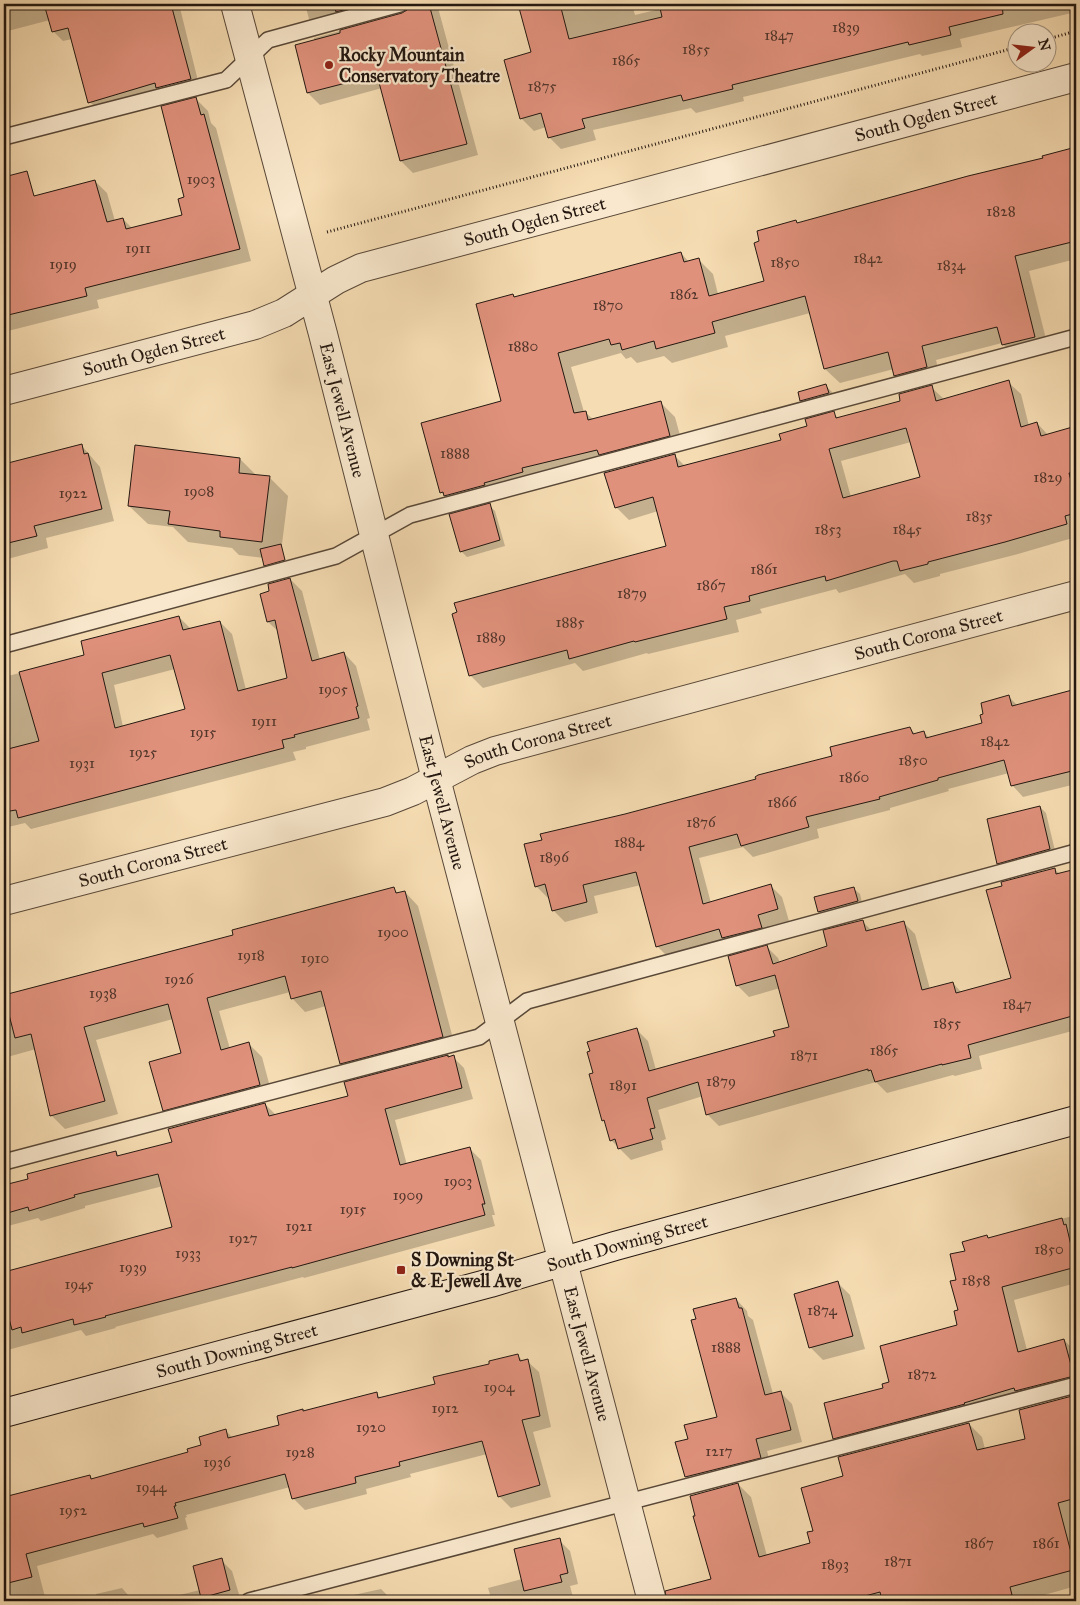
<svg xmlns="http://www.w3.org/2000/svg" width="1080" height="1605" viewBox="0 0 1080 1605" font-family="'IM FELL Great Primer',serif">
  <rect width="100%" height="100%" fill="#f6dcb2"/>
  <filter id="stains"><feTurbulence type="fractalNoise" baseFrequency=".004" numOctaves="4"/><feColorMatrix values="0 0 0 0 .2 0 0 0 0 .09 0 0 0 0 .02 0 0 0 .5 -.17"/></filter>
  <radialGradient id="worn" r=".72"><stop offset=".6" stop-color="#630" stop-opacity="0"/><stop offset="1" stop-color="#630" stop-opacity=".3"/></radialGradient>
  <g fill="#0003" fill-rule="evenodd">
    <path d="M4,4h175l21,85 -100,23 -10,-10 -18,-63 -9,2 -10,-10 -3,-11 -46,12z"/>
    <path d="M305,4h132l41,151 -65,18 -12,-12 -19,-73 -62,17 -12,-12 6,-55 89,-24 8,-8 -90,25 -12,-12z"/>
    <path d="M519,4h113l3,11 45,-11h396v8l-116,27 2,8 -40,9 -2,-2 -177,43 1,4 -48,12 -5,-5 -98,22 3,10 -35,9 -12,-12 -3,-10 -12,4 -12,-12 -17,-59 27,-7z"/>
    <path d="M196,99l12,12 3,12 5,5 35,133 -154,39 2,8 -95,24v-82l48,-13 43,-56 12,12 8,28 8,-2 10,10 50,-13z"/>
    <path d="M1076,149v115l-4,-4 -43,11 20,80 -32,8 -15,-16 -66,17 5,21 -31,9 -15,-15 -1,-6 -54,14 -15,-14 -15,-56 -85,23 3,11 -56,16 -8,-7 -27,7 -6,-6 -5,2 -5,-6 -50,14 13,45h1l9,8 66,-18 15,15 9,33 -70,19 -4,-5 -113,33 1,3 -39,10 -18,-18 62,-90 10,-107 3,3 165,-45 8,9 9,-3 15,15 5,20 47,-12 33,-58z"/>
    <path d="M1008,382l13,12 8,32 8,-3 11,12 28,-8v110l-58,17 -78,20v2l-26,7 -9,-9 -66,19 -3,-4 -76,20 2,4 -26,7 3,12 -91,22 -1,-1 -64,18 -8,-8 -92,25 -13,-13 198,-128 -10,-36 -29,9 -13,-13 58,-52 12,12 96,-26 51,-28 6,6 63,-17 29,-15 14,13zM911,442l10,36 -70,19 -10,-36z"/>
    <path d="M826,386l6,6 2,7 -27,7 -6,-6z"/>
    <path d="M82,446l18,21 14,54 -68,17 2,10 -44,12v-95z"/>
    <path d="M240,459l17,17 12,1 19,19 -8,64 -41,-5 -7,-7 -44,-6 -15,-15 -25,-3 -19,-18z"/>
    <path d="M489,505l6,6 10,35 -38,11 -6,-6z"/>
    <path d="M290,579l12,12 18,69 24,-7 12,13 14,52 -3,1 3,11 -64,17v2l-13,3 3,8 -265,69 -6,-6 -21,5v-151l82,-21 93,-39 12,12 29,-7 12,12 14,56 42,-12 -9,-46 -11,-10 3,-30zM175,669l11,41 -63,17 -9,-42z"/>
    <path d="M1076,691v93l-53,13 -11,-12 -3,-12 -61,16 1,2 -59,17v2l-73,19 2,9 -66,19 -10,-10 -44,11 12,45 59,-18 12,12 7,24 -20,5 4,13 -104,19 -12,-12 -16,-61 -47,11 4,17 -33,9 -12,-12 -3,-13 -2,1 -12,-12 89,-71 132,-35 76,-24 77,-28 6,7 8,-3 6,7 54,-15 25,-27 9,9z"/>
    <path d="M1040,807l6,6 10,42 -52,14 -6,-6z"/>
    <path d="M1054,869l6,5 16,-4v160l-97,26 3,13 -27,7 -2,-1 -66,18 -11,-11 -157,44 -11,-11 -5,-19 -45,14 8,29 -5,2 2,9 -32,10 -20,-20 -5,-17 -3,-3 -8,-46 41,-45 12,12 8,29 120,-33 14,-9 -10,-40 -31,9 -12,-12 30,-38 11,11 2,5 48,-16 34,-26 10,10 31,-9 12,12 15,55 23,-6 9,10 50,-14z"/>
    <path d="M853,888l7,6 3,13 -38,11 -6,-6z"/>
    <path d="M394,889l5,5 6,-2 13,14 38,144 -102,27 -13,-14 -15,-57 -21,6 -13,-14 -2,-6 -71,19 11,38 19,-5 13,13 11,41 -96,26 -13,-14 18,-56 -9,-35 -77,21 22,74 -53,15 -14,-14 -15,-66 -32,9v-63l179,-47 1,2z"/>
    <path d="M447,1056l2,2 4,-1 11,11 9,31 -78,21 12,45 63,-16 11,11 14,55h-3l3,11 -191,52 -1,-1 -188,50 1,1 -30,8 -5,-6 -77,21v-78l169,-46 -10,-41 -78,20v2l-44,13 -3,-3 -34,9v-40l112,-35 4,5 53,-14 92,-39 11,11 73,-18z"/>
    <path d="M1076,1215v68l-62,17 13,50 37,-10 12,12v39l-229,60 -13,-13 50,-49 74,-63 -1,-46 9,-28 23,-13z"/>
    <path d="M838,1283l12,12 15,54 -42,11 -13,-13z"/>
    <path d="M736,1299l11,12 1,5 5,4 20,74 7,-2 12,12 10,38 -35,9 5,18 -74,19 -12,-11 -9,-35 12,-2 30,-22z"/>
    <path d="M517,1355l7,7 3,-1 12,11 12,55 -18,5 18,65 -40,11 -12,-12 -12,-42 -77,20 1,3 -45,12 1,5 -62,16 -12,-12 -3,-11 -104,28 1,2 -2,1 3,11 -31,9 -4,-4 -116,32 9,35h-42v-102l85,-23 4,3 97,-26 36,-22 7,7 48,-13 22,-13 73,-18 5,4 56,-13z"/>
    <path d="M1076,1396v118l-6,2 6,22v48l-53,15h-312l-6,-20 7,-2 26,-95 13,13 16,59 45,-12 2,-12 31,-55 124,-53 13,13 3,12 42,-9 -7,-30z"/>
    <path d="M559,1540l11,11 8,33 -8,2 4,15h-82l-4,-13 34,-9z"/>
    <path d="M221,1560l11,11 9,30h-86l45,-11z"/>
    <path d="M122,1588l11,13h-35l-2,-7z"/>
    <path d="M381,1589l6,6 2,6h-53l-1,-2z"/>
  </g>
  <g fill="#e0917c" stroke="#231710" fill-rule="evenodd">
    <path d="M44,4h127l20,75 -35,9 -1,-5 -67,20 -20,-75 -16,4z"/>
    <path d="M334,4h31l-29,8z"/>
    <path d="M409,4h20l38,140 -67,17 -23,-86 -70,18 -12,-48 45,-12v-3l62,-17 5,-3z"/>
    <path d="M518,4h42l9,35 93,-22 -2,-9 15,-4h327l1,10 -54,13 2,8 -42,10 -1,-3 -176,43 1,4 -50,12 -2,-6 -99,24 3,9 -37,10 -7,-25 -21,6 -16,-59 27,-8z"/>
    <path d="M196,97l5,18 3,-1 36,135 -155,39 2,8 -83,20v-139l23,-6 7,25 61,-16 12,42 16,-4 3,11 56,-14 -4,-16 6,-2 -23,-91z"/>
    <path d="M1076,147v94l-61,15 20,81 -33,8 -5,-18 -75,19 5,21 -33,9 -6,-24 -64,17 -19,-73 -93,26 3,11 -59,16 -2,-8 -32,9 -2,-7 -9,2 -2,-6 -51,14 16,60 12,-2 2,9 73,-19 9,35 -71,19 -2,-5 -75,18 1,4 -39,11 1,2 -41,11 -1,-4 -3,1 -19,-70 80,-22 -25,-97 37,-10 1,3 167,-45 3,10 15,-4 10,38 55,-15 -10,-38 5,-2 -2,-10 39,-11 1,3 171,-47 75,-18 -1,-2z"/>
    <path d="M1009,380l12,47 16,-5 4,14 35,-10v46l-7,1 7,27v13l-11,3 2,8 -62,18 -77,20v2l-28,7 -3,-10h-4l-67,20 -1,-5 -76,20 1,5 -26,6 3,12 -92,23 -1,-1 -65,18 -2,-9 -98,26 -17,-62 5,-2 -3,-9 212,-57 -13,-49 -38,11 -11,-35 71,-19 3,13 103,-27 -2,-6 28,-8 -2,-7 29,-8 2,7 64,-17 -1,-7 33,-9 4,16zM906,428l14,49 -77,21 -14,-49z"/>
    <path d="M826,384l3,9 -29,8 -2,-9z"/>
    <path d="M82,444l2,10 4,-1 14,56 -68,17 3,10 -33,8v-80z"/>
    <path d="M135,445l105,13 -1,15 31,3 -8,66 -42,-5v-6l-52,-7 2,-13 -42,-5z"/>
    <path d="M490,503l10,37 -40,12 -11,-38z"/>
    <path d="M281,544l4,16 -21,6 -4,-17z"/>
    <path d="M290,578l22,83 32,-9 14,54 -2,1 3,11 -65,17 1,2 -13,3 2,8 -266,70 -2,-8 -12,2v-62l35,-9 -20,-69 65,-17 -3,-14 98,-25 4,14 37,-9 18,70 49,-13 -12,-58 -8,2 -7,-28 9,-3 -1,-7zM170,655l15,54 -70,19 -13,-55z"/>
    <path d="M1076,689v81l-65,16 -7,-26 -66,18v2l-59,17 1,2 -74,18 3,10 -68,19 -4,-12 -48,13 14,57 68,-20 7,25 -20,6 4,13 -40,10 -3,-9 -63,18 -20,-75 -53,13 4,17 -35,9 -7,-27 -10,3 -11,-43 18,-4 -2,-6 85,-20 131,-35 -1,-2 3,-2 74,-19 -2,-9 80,-20 3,7 11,-3 2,7 56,-15 -2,-8 3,-1 -2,-11 28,-8 3,11z"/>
    <path d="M1040,806l10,43 -53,15 -10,-45z"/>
    <path d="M1055,868l1,6 20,-5v146l-108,30 3,13 -29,7v-1l-67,18 -4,-12 -3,1v-2l-162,46 -8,-33 -51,16 8,30 -5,1 3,10 -35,10 -3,-10 -5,2 -6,-21 -2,1 -13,-47 4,-1 -6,-21 3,-1 -3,-9 50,-14 12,43 126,-35 -2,-5 16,-4 -14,-52 -39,11 -8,-30 39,-11 6,19 54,-18 -4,-16 40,-10 3,11 38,-10 18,69 31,-8 3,11 55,-15 -25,-88 16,-4 -1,-4z"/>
    <path d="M394,887l2,6 9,-2 38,146 -103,27 -19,-73 -30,8 -6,-23 -78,22 14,52 28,-8 11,43 -97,26 -14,-49 32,-9 -13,-49 -84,23 21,74 -55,15 -19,-82 -16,4 -11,-43 229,-60 -1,-5z"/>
    <path d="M854,887l4,14 -40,11 -4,-15z"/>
    <path d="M448,1055v2l6,-2 8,33 -77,21 15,56 70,-18 15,57h-3l3,11 -193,53v-1l-187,49 1,1 -32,8 -1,-6 -51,14 -1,-6 -9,3 -8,-31v-27l168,-45 -14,-53 -84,21 1,2 -46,14 -1,-4 -24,7v-29l24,-6 -1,-5 89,-23 1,5 55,-14 -4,-13 97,-26 4,13 79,-20 -4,-14z"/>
    <path d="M1062,1218l2,7 2,-1 10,43 -74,20 16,65 46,-13 10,37 -59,15 -1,-3 -50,15 1,1 -132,35 -9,-36 59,-15 -1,-4 7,-2 -9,-36 77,-21 -3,-14 4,-1 -8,-29 6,-1 -6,-26 15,-3 -3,-9 25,-7 1,3z"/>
    <path d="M838,1281l15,55 -44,12 -15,-54z"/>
    <path d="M736,1298l3,10h3l23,87 16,-4 10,39 -35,9 5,19 -76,19 -10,-35 13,-3 -4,-14 33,-8 -26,-97 5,-1 -3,-10z"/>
    <path d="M518,1354l2,7 8,-2 12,57 -18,4 18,65 -42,12 -16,-56 -83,21 1,4 -45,11 1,6 -64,16 -7,-25 -110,29 1,3h-2l4,12 -34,9 -1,-4 -117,31 6,23 -28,7v-87l86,-22 1,4 97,-27 -1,-3 14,-4 -2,-8 27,-8 2,9 51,-13 -2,-9 26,-7v2l74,-19 1,6 57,-14 -2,-7 56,-13v-3z"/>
    <path d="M1076,1395v103l-18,5 15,57 -2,1 2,9 -63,17 2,8 -25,6h-105l-2,-9 -34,9h-179l-2,-10 46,-12 -18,-63h2l-5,-20 48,-13 21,74 51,-14 -3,-11 6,-1 -12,-43 42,-12 -5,-19 131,-34 8,27 48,-11 -6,-29z"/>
    <path d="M560,1538l8,35 -8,2 2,7 -38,9 -10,-42z"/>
    <path d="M222,1558l8,32 -29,8 -8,-32z"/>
  </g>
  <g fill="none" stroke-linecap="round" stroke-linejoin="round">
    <g stroke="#584838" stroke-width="18">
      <g id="service">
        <path d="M4,137l222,-57 42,-40 132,-36"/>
        <path d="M4,645l332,-89 74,-41 666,-178"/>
        <path d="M4,1162l475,-125 48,-36 549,-149"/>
        <path d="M249,1601l827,-216"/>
      </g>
    </g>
    <g stroke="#584838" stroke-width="30">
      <g id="minor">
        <path id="s1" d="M235,4l88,330 113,445 216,822"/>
        <path id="s2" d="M4,391l251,-66 29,-12 52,-33 25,-12 715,-191"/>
        <path id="s3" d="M4,901l381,-99 28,-11 59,-31 23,-9 581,-156"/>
      </g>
    </g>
    <g stroke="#231710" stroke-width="30">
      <g id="secondary">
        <path id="s4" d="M4,1413l486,-130 125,-37 461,-126"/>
      </g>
    </g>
    <g stroke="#231710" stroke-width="3" stroke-dasharray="1 2.5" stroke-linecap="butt">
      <path d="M1048,39l28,-8"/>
      <path d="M327,232l691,-185"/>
    </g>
    <use href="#service" stroke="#f9e8cd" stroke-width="15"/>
    <use href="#minor" stroke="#f9e8cd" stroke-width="28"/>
    <use href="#secondary" stroke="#f9e8cd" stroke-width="28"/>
  </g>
  <g fill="#8f2418" stroke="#f9e8cd" stroke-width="2">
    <circle cx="329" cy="65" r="5"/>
    <rect x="396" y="1265" width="10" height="10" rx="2.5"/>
  </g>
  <g text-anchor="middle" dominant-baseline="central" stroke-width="4.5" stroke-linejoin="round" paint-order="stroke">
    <g font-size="15" fill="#52362b">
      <text x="846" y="27">1839</text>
      <text x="779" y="35">1847</text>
      <text x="696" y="49">1855</text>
      <text x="626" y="60">1865</text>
      <text x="542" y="86">1875</text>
      <text x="201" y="179">1903</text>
      <text x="1001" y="211">1828</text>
      <text x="138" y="248">1911</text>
      <text x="868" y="258">1842</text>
      <text x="785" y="262">1850</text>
      <text x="63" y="264">1919</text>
      <text x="951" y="265">1834</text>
      <text x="684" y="294">1862</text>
      <text x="608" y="305">1870</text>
      <text x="523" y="346">1880</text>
      <text x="455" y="453">1888</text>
      <text x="1048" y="477">1829</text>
      <text x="199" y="491">1908</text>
      <text x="73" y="493">1922</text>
      <text x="979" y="516">1835</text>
      <text x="828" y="529">1853</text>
      <text x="907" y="529">1845</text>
      <text x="764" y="569">1861</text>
      <text x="711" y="585">1867</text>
      <text x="632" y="593">1879</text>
      <text x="570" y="622">1885</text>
      <text x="491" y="637">1889</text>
      <text x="333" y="689">1905</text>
      <text x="264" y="721">1911</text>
      <text x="203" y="732">1915</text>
      <text x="995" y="741">1842</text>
      <text x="143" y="752">1925</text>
      <text x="913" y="760">1850</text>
      <text x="82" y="763">1931</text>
      <text x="854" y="777">1860</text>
      <text x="782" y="802">1866</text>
      <text x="701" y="822">1876</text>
      <text x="629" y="842">1884</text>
      <text x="554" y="857">1896</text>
      <text x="393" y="932">1900</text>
      <text x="251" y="955">1918</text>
      <text x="315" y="958">1910</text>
      <text x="179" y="979">1926</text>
      <text x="103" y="993">1938</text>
      <text x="1017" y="1004">1847</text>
      <text x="947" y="1023">1855</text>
      <text x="884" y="1050">1865</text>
      <text x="804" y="1055">1871</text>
      <text x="721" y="1081">1879</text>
      <text x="623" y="1085">1891</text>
      <text x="458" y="1181">1903</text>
      <text x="408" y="1195">1909</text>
      <text x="353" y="1209">1915</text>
      <text x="299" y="1226">1921</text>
      <text x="243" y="1238">1927</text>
      <text x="1049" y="1249">1850</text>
      <text x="188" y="1253">1933</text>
      <text x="133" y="1267">1939</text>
      <text x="976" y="1280">1858</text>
      <text x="79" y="1284">1945</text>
      <text x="822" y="1310">1874</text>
      <text x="726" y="1347">1888</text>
      <text x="922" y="1374">1872</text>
      <text x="499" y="1387">1904</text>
      <text x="445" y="1408">1912</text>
      <text x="371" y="1427">1920</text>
      <text x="719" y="1451">1217</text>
      <text x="300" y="1452">1928</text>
      <text x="217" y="1462">1936</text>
      <text x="151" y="1487">1944</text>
      <text x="73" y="1510">1952</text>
      <text x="979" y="1543">1867</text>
      <text x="1046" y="1543">1861</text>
      <text x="898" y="1561">1871</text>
      <text x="835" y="1564">1893</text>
    </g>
    <g font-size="18" font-weight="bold" fill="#231710" stroke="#f9e8cd" text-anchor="start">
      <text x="339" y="55">Rocky Mountain<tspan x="339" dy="21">Conservatory Theatre</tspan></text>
      <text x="411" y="1260">S Downing St<tspan x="411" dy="21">&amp; E Jewell Ave</tspan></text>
    </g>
    <g font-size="18" fill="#231710" stroke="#f9e8cd">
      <text stroke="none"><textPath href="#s2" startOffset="965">South Ogden Street</textPath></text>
      <text stroke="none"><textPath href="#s2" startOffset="560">South Ogden Street</textPath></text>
      <text stroke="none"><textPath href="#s2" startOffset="155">South Ogden Street</textPath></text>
      <text stroke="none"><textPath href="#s1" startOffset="420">East Jewell Avenue</textPath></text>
      <text stroke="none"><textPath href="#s3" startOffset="964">South Corona Street</textPath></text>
      <text stroke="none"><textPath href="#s3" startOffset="559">South Corona Street</textPath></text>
      <text stroke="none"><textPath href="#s1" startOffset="825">East Jewell Avenue</textPath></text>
      <text stroke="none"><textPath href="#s3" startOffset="154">South Corona Street</textPath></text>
      <text stroke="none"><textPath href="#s4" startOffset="646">South Downing Street</textPath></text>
      <text stroke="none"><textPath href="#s4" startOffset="241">South Downing Street</textPath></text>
      <text stroke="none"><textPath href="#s1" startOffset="1395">East Jewell Avenue</textPath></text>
    </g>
  </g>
  <rect width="1080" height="1605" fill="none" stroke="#f6dcb2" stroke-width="20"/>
  <rect x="5" y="5" width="1070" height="1595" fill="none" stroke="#231710" stroke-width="2.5"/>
  <rect x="10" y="10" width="1060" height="1585" fill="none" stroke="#231710"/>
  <g transform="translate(1032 48) rotate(75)"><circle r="24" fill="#f9e8cd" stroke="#a39481"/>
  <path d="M0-4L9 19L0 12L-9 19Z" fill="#8f2418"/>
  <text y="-8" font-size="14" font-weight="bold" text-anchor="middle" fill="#231710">N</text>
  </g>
  <rect width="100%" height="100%" filter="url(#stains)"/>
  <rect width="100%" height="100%" fill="url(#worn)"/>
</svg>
